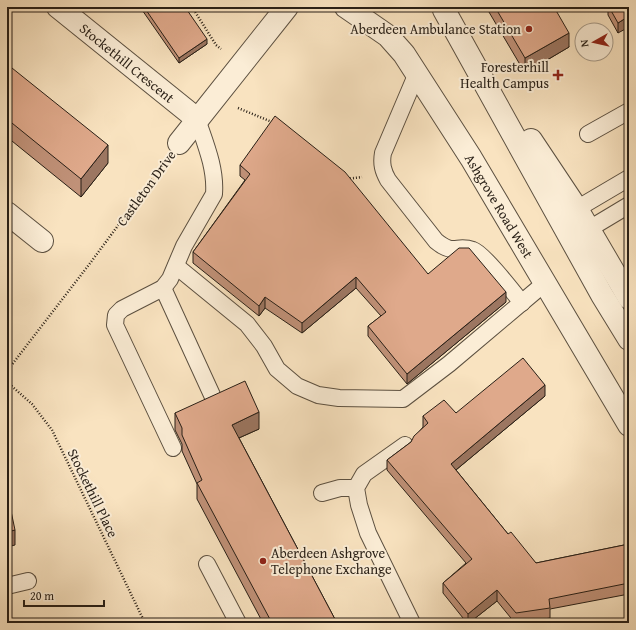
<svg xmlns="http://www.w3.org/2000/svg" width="636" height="630" viewBox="0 0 636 630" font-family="'Gentium Book Plus',serif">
  <rect width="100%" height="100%" fill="#f9e3c0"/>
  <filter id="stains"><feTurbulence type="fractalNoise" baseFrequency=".005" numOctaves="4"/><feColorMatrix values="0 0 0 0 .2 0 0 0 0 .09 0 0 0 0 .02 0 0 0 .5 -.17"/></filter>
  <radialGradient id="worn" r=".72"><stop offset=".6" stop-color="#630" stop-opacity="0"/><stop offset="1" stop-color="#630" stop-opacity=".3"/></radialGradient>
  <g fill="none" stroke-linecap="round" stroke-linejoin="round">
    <g stroke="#5c5040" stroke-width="18">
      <g id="service">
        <path d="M417,73l-34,80c-2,11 0,18 5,27l48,61c18,15 20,3 37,9 10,3 41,43 49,53"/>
        <path d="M588,134l41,-23"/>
        <path d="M568,214l61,-36"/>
        <path d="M579,232l10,-3 40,-24"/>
        <path d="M176,266l71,58 17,22 13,23 20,17 21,9 21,3 64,1 46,-35 96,-81"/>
        <path d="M163,288l49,107"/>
        <path d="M405,445l-41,29 -8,14 3,17 9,28 44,90"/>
        <path d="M173,448l-58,-123 1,-10 6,-6 41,-21 7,-9 14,-33 30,-52c2,-26 -9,-51 -17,-75"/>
        <path d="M322,493l18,-5h16"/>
        <path d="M207,564l31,59"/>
        <path d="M7,586l21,-5"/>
      </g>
    </g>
    <g stroke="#5c5040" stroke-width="24">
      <g id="minor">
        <path d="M58,7l139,112"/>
        <path d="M346,7l42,29 16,18 67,104 158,267"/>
        <path d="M179,143l108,-136"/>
        <path d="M7,213l35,28"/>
      </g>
    </g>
    <g stroke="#5c5040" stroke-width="24">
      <g id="tertiary">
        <path d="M444,10l158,285 27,44"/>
        <path d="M531,140l46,69 52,89"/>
      </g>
    </g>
    <g stroke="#281f16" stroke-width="2.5" stroke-dasharray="1 2" stroke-linecap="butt">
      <path d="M192,7l24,38 5,4"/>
      <path d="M238,108l34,14"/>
      <path d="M347,179l15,-2"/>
      <path d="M7,371l84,-109 74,-100"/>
      <path d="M7,382l25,22 20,26 93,193"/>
    </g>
    <use href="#service" stroke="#fbedd6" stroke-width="16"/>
    <use href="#minor" stroke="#fbedd6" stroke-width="22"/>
    <use href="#tertiary" stroke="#fbedd6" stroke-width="22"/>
  </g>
  <g fill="#c09178" stroke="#281f16">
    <path d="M140,7h45l22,37 -28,19z"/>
    <path d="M486,7h68l15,40 -44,26z"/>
    <path d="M608,7h21l-11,26 -10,-18z"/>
    <path d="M7,64l101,99 -27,34 -74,-60z"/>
    <path d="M240,165l188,109 78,28 -99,82 -39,-48v-10l13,-10 -25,-28 -54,45 -37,-25 -6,8 -66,-53v-11l52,-72 -5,-4z"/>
    <path d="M545,396l-89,74 52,64 28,29 93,-19v50l-79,15v9l-29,5h-6l-18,-22 -28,22h-2l-24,-30v-10l23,-20 -79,-93v-10l24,-18 12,-15v-11l33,-3z"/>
    <path d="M175,413l84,16 -20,9 98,185h-74l-66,-124v-15l-15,-33v-7l-7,-14z"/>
  </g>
  <g fill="#9c7661" stroke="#281f16">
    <path d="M629,16v11l-11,6v-10z"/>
    <path d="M569,33v14l-44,26v-15z"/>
    <path d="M207,39v5l-28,19v-5z"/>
    <path d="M108,145v18l-27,34v-18z"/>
    <path d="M356,277v11l-54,45v-10z"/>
    <path d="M506,292v10l-99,82v-10z"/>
    <path d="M265,297v11l-6,8v-10z"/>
    <path d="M545,385v11l-94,78v-10z"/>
    <path d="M259,412v17l-27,12v-16z"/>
    <path d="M15,530v15l-8,2v-15z"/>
    <path d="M497,590v11l-28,22h-1v-9z"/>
  </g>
  <g fill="#dfa98b" stroke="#281f16">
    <path d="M144,7h41l22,32 -28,19z"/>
    <path d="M495,7h59l15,26 -44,25z"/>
    <path d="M609,7h20v9l-11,7z"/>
    <path d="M7,64l101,81 -27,34 -74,-60z"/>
    <path d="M275,116l70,56 83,102 31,-26h10l37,44 -99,82 -39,-48 18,-14 -30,-35 -54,46 -37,-26 -6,9 -66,-54 57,-78 -10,-9z"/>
    <path d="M523,358l22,27 -94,79 57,70 3,-2 25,31 93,-19v39l-80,16 1,9 -34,5 -19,-23 -29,24 -25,-31 29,-24 -85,-99 24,-18 3,-6 14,-13 -5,-7 21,-16 12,13z"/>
    <path d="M245,381l14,31 -27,13 105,198h-65l-75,-140 5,-3 -20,-45v-7l-7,-15z"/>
    <path d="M7,492l8,38 -8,2z"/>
  </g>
  <g fill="#8f2418" stroke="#fbedd6" stroke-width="1.5">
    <circle cx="529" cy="29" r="4"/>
    <path d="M556 69h4v4h4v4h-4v4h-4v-4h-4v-4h4z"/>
    <circle cx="263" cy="561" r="4"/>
  </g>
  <g text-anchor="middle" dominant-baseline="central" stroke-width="4" stroke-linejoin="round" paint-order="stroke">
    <g font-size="14" fill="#281f16" stroke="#fbedd6" text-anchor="end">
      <text x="521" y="29">Aberdeen Ambulance Station</text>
      <text x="549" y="67">Foresterhill<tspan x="549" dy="16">Health Campus</tspan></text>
      <text x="271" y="553" text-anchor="start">Aberdeen Ashgrove<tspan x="271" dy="16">Telephone Exchange</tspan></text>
    </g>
    <g font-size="14" fill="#281f16" stroke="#fbedd6">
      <text transform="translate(127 63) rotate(39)">Stockethill Crescent</text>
      <text transform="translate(146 188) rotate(-54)">Castleton Drive</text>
      <text transform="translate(499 206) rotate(59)">Ashgrove Road West</text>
      <text transform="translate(93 493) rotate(64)">Stockethill Place</text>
    </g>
  </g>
  <rect width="636" height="630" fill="none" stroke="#f9e3c0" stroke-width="24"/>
  <rect x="8" y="8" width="620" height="614" fill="none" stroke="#281f16" stroke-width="2"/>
  <rect x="12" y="12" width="612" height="606" fill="none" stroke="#281f16"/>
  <g transform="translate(594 42) rotate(262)"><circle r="19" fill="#fbedd6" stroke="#a79b89"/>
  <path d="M0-3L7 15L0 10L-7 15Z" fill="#8f2418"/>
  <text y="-6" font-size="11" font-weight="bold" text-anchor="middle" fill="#281f16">N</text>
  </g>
  <path d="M24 600v6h80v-6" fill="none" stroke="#281f16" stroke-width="2"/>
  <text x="30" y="600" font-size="12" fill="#281f16" stroke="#fbedd6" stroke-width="3" paint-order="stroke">20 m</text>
  <rect width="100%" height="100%" filter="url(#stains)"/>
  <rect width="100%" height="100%" fill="url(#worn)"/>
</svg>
